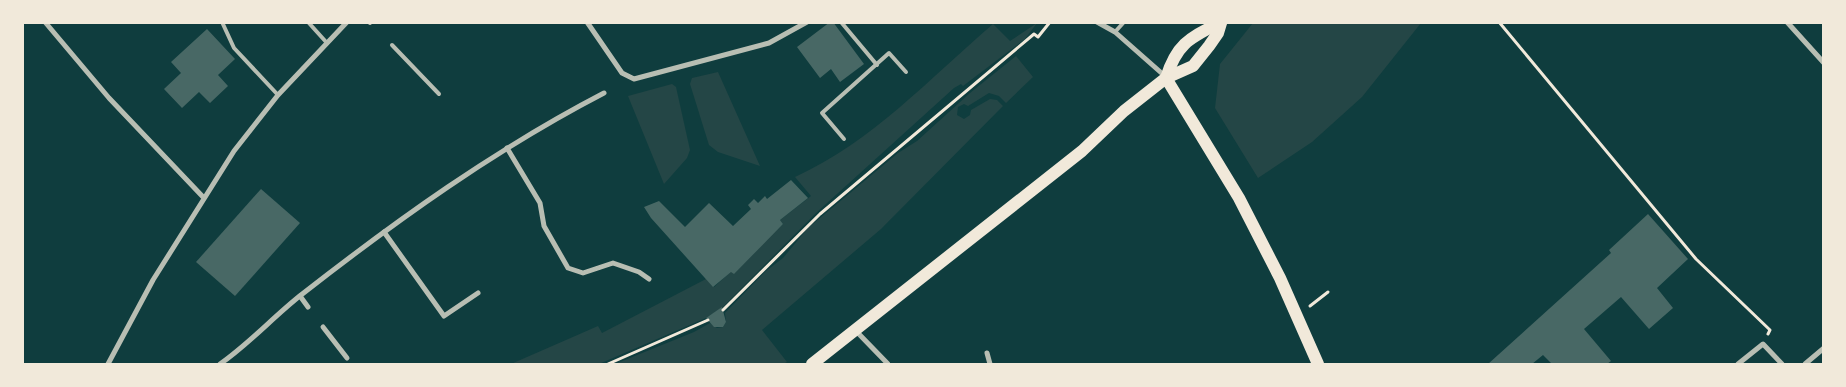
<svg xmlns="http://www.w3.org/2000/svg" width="1846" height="387" viewBox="0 0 1846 387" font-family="Karla,sans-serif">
  <rect width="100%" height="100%" fill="#0f3d3e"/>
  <g fill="#244646">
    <path d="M1037,23l-12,16 -62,47 -2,-2 -7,4 -138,125 -94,95 -16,10 -107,46h-88l87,-38 4,7 104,-54 8,8 69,-63 -3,-4 31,-24 -16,-19c77,-35 135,-99 198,-153l17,17z"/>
    <path d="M1253,23v-1l168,1 -59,74 -50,45 -54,36 -43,-70 5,-44z"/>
    <path d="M1016,56l17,21 -27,26 -7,-7 -10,-3 -21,13 -4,-2 -6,3 -1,8 7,4 6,-4 1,-5 19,-11 7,1 6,6 -122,123 -119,101 25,32 -4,2h-168l79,-32 16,-9 7,5 6,-1 3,-5 -1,-9 41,-42 17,-13 25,-30 90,-75 19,-12 53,-48z"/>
    <path d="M718,72l42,94 -42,-14 -9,-7 -19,-61 2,-6z"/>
    <path d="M672,84l4,3 14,63 -3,8 -23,26 -36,-88z"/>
  </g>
  <g fill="#486865">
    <path d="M830,22h3l31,42 -24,18 -9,-13 -11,9 -23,-31z"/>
    <path d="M207,29l28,30 -17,16 10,11 -18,17 -11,-11 -17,16 -18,-19 17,-16 -10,-11z"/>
    <path d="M791,180l17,18 -28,22 3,4 -49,50 -3,-2 -18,15 -62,-69 -7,-11 15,-6 26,26 24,-24 24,23 18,-17 -3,-4 6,-6 4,4 7,-7 2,3z"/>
    <path d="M261,189l39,34 -65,73 -39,-34z"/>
    <path d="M1648,214l40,45 -31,29 16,20 -24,21 -28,-32 -37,32 27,32 -4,3h-55l-9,-9 -11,9h-44l123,-111 -2,-3z"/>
    <path d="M722,307l4,15 -3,5h-9l-8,-9z"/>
  </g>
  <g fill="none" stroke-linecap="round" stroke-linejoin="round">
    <g stroke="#f1e9da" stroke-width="3">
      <path d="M1499,22l197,237 74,71 -2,4"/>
      <path d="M1310,306l18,-14"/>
      <path d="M723,310l97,-96 214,-180 4,3 12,-15"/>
      <path d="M608,364l100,-44"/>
    </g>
    <g stroke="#b8beb3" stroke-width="4">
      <path d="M222,22l12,26 44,47"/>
      <path d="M308,22l19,21"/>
      <path d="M369,22l1,1"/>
      <path d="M841,22l36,43"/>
      <path d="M1115,32l9,-10"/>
      <path d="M392,45l47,49"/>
      <path d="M844,139l-22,-26 67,-60 17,19"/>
    </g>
    <g stroke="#b8beb3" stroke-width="5">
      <path d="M45,22l64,76 95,100"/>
      <path d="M587,22l35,51 12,6 135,-36 38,-21"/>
      <path d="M1097,22l18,10 51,45"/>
      <path d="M1787,22l37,41"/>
      <path d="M507,148l33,55 4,23 24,42 15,5 30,-10 26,9 10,7"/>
      <path d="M384,232l60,84 34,-23"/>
      <path d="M300,296l8,11"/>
      <path d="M323,327l24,31"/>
      <path d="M856,331l32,33"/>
      <path d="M987,353l3,11"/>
      <path d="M108,364l45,-84 81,-129 44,-56 69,-73"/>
      <path d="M220,364c29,-20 53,-47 81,-69 96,-75 195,-146 303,-202"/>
      <path d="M1738,364l25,-20 19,20"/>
      <path d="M1805,364l19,-16"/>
    </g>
    <g stroke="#f1e9da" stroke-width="12">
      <path d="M1166,78l73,120 41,80 38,86"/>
      <path d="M1166,78c11,-35 24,-40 55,-56"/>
      <path d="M812,364l270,-213 42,-40 42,-33 27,-12 16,-20 9,-13 3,-10"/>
    </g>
  </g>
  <rect width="1846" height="387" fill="none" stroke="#f1e9da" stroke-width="48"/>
</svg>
